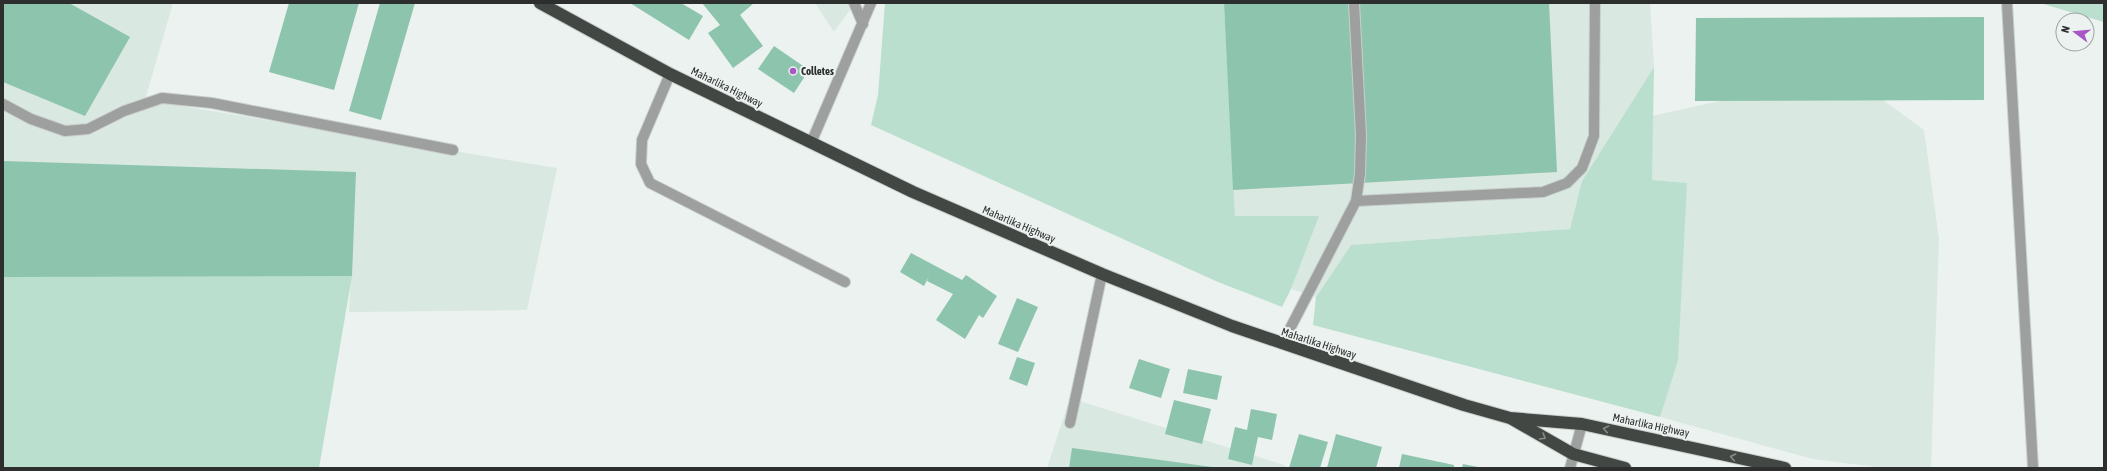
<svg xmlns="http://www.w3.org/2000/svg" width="2107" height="471" viewBox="0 0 2107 471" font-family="'Asap Condensed',sans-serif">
  <rect width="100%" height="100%" fill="#ecf2ef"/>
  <g fill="#d9e8e1">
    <path d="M3,3h170l-28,97 412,68 -30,142 -178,2 2,-36 -348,-4z"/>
    <path d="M815,3h40l-21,29z"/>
    <path d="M1224,3h426l4,64 -72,114 -12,48 -219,16 -35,52 -25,-8 27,-73h-83z"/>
    <path d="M1756,93l123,4 45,33 15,109 -8,229h-47l-71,-9 -153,-42 18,-56 8,-178 -34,-3v-64z"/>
    <path d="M1070,398l214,67 5,3h-242z"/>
  </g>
  <g fill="#badfce">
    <path d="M885,3h339l11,213h84l-28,73 -9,18 -64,-25 -347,-157 7,-30z"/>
    <path d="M2040,3h64v19z"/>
    <path d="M1654,67l-2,113 35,3 -9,178 -18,56 -347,-92 3,-28 35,-52 219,-16 12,-48z"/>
    <path d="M3,272l349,4 -33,192h-316z"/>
  </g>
  <g fill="#8dc4ad">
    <path d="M3,3h66l61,34 -45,79 -82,-34z"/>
    <path d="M289,3h70l-25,87 -65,-18z"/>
    <path d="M380,3h35l-34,117 -32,-9z"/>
    <path d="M630,3h51l22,13 -14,24z"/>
    <path d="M702,3h52l-14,12 23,31 -30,22 -25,-35 12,-8z"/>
    <path d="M1224,3h325l8,169 -324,18z"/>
    <path d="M1984,17v83l-289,1 1,-83z"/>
    <path d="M774,46l35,24 -15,23 -36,-24z"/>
    <path d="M3,161l353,11 -4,104 -349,1z"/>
    <path d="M911,253l51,27 4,-5 31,21 -14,22 -4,-3 -14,24 -29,-19 17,-26 -26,-13 2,-5 -5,10 -24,-14z"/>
    <path d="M1017,298l21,9 -20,45 -20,-8z"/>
    <path d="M1017,357l18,6 -8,23 -18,-7z"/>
    <path d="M1139,359l31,10 -9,29 -32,-10z"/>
    <path d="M1188,369l34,7 -5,24 -34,-7z"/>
    <path d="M1174,400l37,9 -9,35 -37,-10z"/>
    <path d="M1251,409l26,5 -5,26 -14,-3 -6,28 -24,-6 7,-32 12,3z"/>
    <path d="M1299,434l29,8 -8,26h-31z"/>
    <path d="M1336,434l46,13 -6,21h-49z"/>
    <path d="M1072,448l140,19v1h-143z"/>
    <path d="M1402,454l52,11v3h-55z"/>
    <path d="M1463,464l15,3v1h-16z"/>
  </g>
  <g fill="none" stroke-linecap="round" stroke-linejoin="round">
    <g stroke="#c9cfcc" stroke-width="12">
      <g id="lane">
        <path d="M854,3l9,21"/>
        <path d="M670,74l-28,66 -1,24 9,19 195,99"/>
        <path d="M3,104l28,15 34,12 23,-2 36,-18 38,-13 50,5 241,47"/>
        <path d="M811,143l60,-140"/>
        <path d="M1356,201l187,-9 24,-9 15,-15 12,-32 1,-133"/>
        <path d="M1282,344l74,-143 4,-27 1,-39 -7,-132"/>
        <path d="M1070,423l32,-149"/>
      </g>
    </g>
    <g stroke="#c9cfcc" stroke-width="12">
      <g id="street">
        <path d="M2007,3l26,465"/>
        <path d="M1570,468l12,-44"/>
      </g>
    </g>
    <g stroke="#c9cfcc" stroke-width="14">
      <g id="highway">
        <path d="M540,3l130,71 243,118 189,82 130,52 232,79 46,13 72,6 203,44"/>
        <path d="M1512,419l61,35 52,14"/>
      </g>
    </g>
    <use href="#lane" stroke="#9da09e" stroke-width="10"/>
    <use href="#street" stroke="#9da09e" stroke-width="10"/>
    <use href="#highway" stroke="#424744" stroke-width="12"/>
  </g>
  <defs><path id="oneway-chevron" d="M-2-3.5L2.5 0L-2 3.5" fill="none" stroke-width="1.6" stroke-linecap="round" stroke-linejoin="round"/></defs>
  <g stroke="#868b88">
    <use href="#oneway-chevron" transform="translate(1606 429) rotate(-168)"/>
    <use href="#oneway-chevron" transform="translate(1543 437) rotate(30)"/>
    <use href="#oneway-chevron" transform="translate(1733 457) rotate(-168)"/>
  </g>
  <circle fill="#a956c5" stroke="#ecf2ef" stroke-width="1.5" cx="793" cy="71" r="4"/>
  <g text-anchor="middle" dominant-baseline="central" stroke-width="4" stroke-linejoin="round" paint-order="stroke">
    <g font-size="11" font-weight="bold" fill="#2c2f2e" stroke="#ecf2ef" text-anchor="start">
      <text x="801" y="71">Colletes</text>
    </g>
    <g font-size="11" fill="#2c2f2e" stroke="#ecf2ef">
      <text transform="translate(727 87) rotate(26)">Maharlika Highway</text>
      <text transform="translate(1019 224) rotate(23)">Maharlika Highway</text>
      <text transform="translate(1319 343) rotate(18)">Maharlika Highway</text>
      <text transform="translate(1651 425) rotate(12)">Maharlika Highway</text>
    </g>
  </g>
  <rect width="2107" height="471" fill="none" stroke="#2c2f2e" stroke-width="8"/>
  <g transform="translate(2075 32) rotate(286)"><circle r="19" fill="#ecf2ef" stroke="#9fa4a2"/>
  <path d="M0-3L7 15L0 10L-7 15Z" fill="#a956c5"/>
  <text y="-6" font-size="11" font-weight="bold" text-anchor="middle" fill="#2c2f2e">N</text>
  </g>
</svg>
